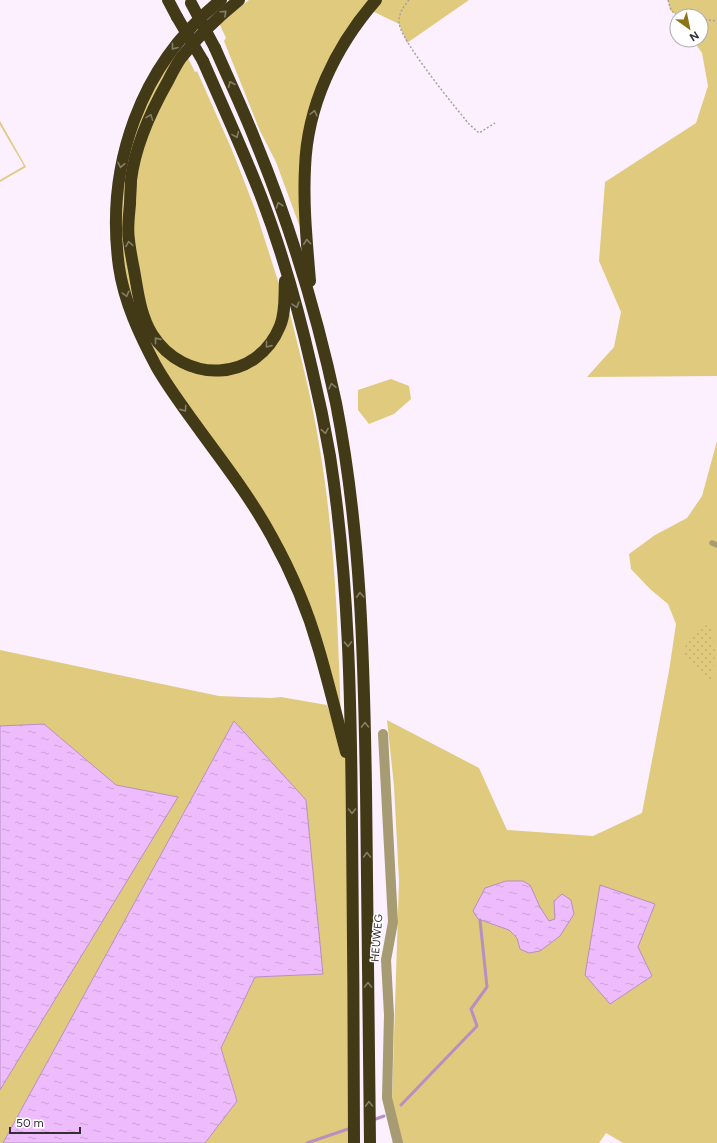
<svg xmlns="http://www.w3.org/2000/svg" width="717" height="1143" viewBox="0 0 717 1143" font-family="Figtree,sans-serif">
  <defs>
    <pattern id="park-dots" width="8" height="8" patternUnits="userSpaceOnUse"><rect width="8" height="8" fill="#e0ca7d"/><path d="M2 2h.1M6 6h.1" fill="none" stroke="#c1ae6d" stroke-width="1.8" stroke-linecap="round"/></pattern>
    <pattern id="water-ripples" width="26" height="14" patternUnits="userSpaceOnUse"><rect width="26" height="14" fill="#eebbfc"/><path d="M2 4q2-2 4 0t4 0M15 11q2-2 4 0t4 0" fill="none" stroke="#cda1d9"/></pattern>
  </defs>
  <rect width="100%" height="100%" fill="#fcf0ff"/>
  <g fill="#e0ca7d">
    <path d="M249,0h123l-61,112 -7,126 -28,-76 -16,-31 -36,-90 2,-3 -7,-15z"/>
    <path d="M376,0h93l-62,43 -8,-19 -31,-15z"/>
    <path d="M668,0h49v376l-130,1 27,-30 7,-35 -22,-51 6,-79 91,-59 12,-37 -6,-33 -9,-13h8v-24h-23l-8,-6z"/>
    <path d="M183,50l-38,67 -20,131 38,107 72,18 17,-6 21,-18 16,-35h1c11,43 22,86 29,130 16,92 19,185 22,277l-34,-119 -146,-237 -21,-42 -13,-42 -4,-21 -3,-44 10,-73 16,-41 27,-46z"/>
    <path d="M188,58l7,14 2,-1 35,79 23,59 24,75 1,28 -16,35 -39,21 -41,-8 -24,-21 -15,-33 -13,-71 6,-72 12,-38 29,-54z"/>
    <path d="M0,121l26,46 -26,15v-2l24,-14 -24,-41z"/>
    <path d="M391,379l18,7 2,13 -17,15 -25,10 -11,-14v-20z"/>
    <path d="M717,441v702h-94l-17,-10 -7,10h-197l-10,-43 7,-219 -5,-95 -7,-66 92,48 28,62 86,6 49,-23 27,-142 7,-47 -8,-20 -18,-15 -19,-20 -2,-15 26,-19 32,-17 15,-22z"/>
    <path d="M0,650l219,46 52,2 10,-1 46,8 24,67 1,371h-147l32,-42 -16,-53 34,-71 68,-3 -89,-253 -231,422h-3v-53l177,-293 -61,-12 -72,-61 -44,2z"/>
  </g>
  <path fill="url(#park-dots)" d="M710,622l5,29 -3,32 -25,-22 -3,-10 3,-9z"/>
  <g fill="url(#water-ripples)" stroke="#b690c1">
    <path d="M234,721l72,79 17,174 -68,3 -34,71 16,53 -32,42h-202z"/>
    <path d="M44,724l72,61 62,12 -178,293v-364z"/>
    <path d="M506,881h17l7,4 10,22 9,14 6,-2 -1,-18 8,-7 9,6 3,14 -14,22 -20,15 -11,2 -9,-4 -3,-11 -8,-8 -31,-11 -5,-8 12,-23z"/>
    <path d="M600,885l55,19 -17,43 14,29 -42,28 -25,-29z"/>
  </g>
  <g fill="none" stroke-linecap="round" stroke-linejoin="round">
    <g stroke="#b690c1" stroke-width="3">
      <path d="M401,1105l76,-79 -6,-17 16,-22 -7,-67"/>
      <path d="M373,1120l11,-4"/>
      <path d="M307,1143l44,-15"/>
    </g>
    <g stroke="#a89eab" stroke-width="1.5" stroke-dasharray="2 2" stroke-linecap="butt">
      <path d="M409,0c-6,7 -10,13 -10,22 0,17 56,85 70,102l10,9 16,-10"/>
      <path d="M668,0c2,8 4,15 13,16"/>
      <path d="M701,19l16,2"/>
    </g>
    <path stroke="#a69b72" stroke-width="5.5" d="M712,543l5,2"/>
    <path stroke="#a69b72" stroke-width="10" d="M383,734l10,188 -7,38 3,55 -2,83 11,45"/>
    <g stroke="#423917" stroke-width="12">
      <path d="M168,0l9,17"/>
      <path d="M221,0c-81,64 -116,166 -102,267 5,35 21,69 37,99 13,23 30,45 45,66 25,34 51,68 71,105 20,36 36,74 47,113 10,34 18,68 27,102"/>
      <path d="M239,0c-21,17 -41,36 -58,58 -5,7 -9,15 -13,23 -17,30 -33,65 -37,99 0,8 -1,16 -1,24 -1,12 -3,25 -1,36 1,10 3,20 5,30 4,22 6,44 18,64 32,51 105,49 128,-8 6,-14 4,-31 5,-45"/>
      <path d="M215,48c13,30 28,61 40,92 35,85 62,174 81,263 25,127 28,257 30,386 1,118 3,236 4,354"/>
      <path d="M203,61c20,46 41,91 59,138 21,55 37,113 50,170 7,29 13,58 18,87 19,122 21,247 22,371 1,105 2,211 2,316"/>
      <path d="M310,281c-3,-37 -7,-75 -5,-113 2,-62 30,-121 71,-168"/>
    </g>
    <g stroke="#423917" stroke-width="12">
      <path d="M191,3l24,45"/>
      <path d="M177,17l26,44"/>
    </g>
  </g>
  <defs><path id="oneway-chevron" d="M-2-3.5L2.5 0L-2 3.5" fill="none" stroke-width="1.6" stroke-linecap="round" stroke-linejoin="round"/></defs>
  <g stroke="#847e68">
    <use href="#oneway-chevron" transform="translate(224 13) rotate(-42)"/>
    <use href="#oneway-chevron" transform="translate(174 47) rotate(128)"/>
    <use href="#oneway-chevron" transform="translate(231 84) rotate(-113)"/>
    <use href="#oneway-chevron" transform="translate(314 113) rotate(-76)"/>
    <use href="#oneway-chevron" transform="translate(150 117) rotate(-69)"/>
    <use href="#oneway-chevron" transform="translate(236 135) rotate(66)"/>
    <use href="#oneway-chevron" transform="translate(121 165) rotate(101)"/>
    <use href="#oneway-chevron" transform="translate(279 205) rotate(-109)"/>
    <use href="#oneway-chevron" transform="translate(307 242) rotate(-95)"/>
    <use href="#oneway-chevron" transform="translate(129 244) rotate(-99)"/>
    <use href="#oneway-chevron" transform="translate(126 294) rotate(75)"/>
    <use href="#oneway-chevron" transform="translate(296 305) rotate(74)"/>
    <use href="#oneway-chevron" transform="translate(157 340) rotate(-129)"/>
    <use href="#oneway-chevron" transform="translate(268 345) rotate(129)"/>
    <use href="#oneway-chevron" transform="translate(332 386) rotate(-103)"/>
    <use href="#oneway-chevron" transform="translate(184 409) rotate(55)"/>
    <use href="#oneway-chevron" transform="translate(325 431) rotate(79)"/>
    <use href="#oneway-chevron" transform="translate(360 595) rotate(-93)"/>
    <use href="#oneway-chevron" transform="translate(348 644) rotate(88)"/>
    <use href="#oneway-chevron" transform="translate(365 725) rotate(-91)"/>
    <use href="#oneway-chevron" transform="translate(352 811) rotate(90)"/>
    <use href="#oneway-chevron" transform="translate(367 855) rotate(-91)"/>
    <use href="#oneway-chevron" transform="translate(368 985) rotate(-90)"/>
    <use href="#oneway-chevron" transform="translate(369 1104) rotate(-91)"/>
  </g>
  <g text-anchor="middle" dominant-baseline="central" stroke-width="3" stroke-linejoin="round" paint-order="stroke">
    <g font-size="11" fill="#342d36" stroke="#fff">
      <text transform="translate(377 938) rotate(-85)">HEUWEG</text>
    </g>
  </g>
  <g transform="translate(689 28) rotate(147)"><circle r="19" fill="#ffffff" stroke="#aeabaf"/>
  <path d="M0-3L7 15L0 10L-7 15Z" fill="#8b7518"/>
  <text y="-6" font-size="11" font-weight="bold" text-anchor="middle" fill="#342d36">N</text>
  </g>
  <path d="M10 1127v6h70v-6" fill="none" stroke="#342d36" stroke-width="2"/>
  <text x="16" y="1127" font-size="12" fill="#342d36" stroke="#ffffff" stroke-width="3" paint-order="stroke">50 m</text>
</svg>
